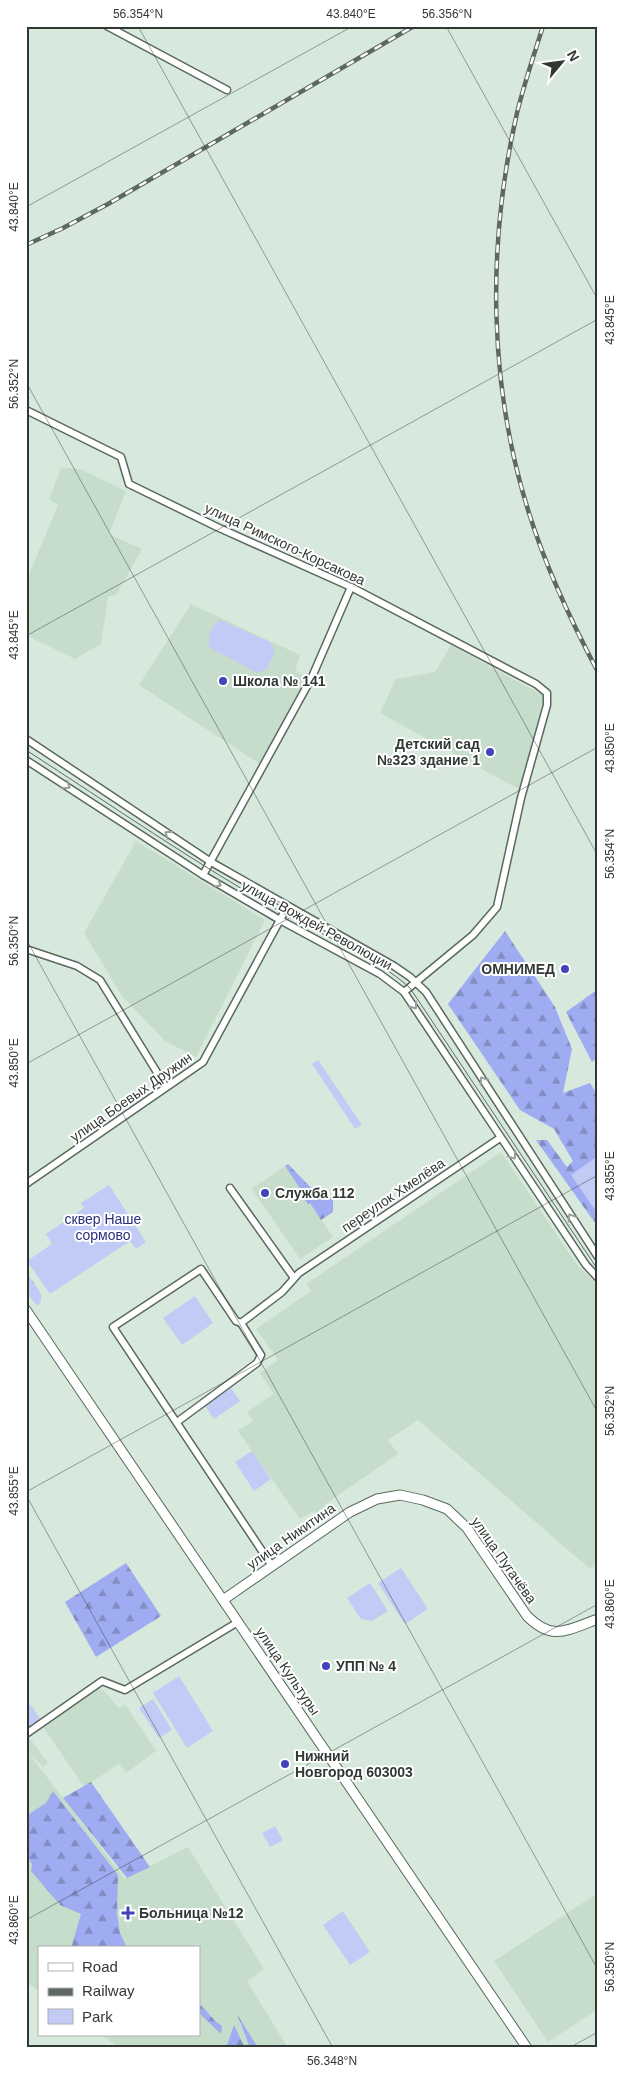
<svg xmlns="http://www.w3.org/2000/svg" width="624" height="2074" viewBox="0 0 624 2074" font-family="Helvetica,sans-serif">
  <defs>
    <pattern id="grass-tufts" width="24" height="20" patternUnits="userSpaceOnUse" patternTransform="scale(1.25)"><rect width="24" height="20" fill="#c2cbf6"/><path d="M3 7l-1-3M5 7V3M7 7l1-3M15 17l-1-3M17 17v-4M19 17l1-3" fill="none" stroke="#a7afd4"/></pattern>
    <pattern id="forest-firs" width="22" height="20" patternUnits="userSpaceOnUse" patternTransform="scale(1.25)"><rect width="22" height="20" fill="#9facf1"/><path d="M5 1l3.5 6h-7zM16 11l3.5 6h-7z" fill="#828dc4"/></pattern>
  </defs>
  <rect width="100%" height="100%" fill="#d7e9dc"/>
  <g fill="#c6ddcc">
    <path d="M61,468l19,1 46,22 -17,43 33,15 -26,46 -8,2 -7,47 -26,15 -49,-24v-53l32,-77 -9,-6z"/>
    <path d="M191,604l109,51 -5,16 13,7 -48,86 -121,-79z"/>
    <path d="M451,645l93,51 -24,94 -140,-77 16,-34 39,-7z"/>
    <path d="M136,841l129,79 -69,137 -31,-16 -43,-45 -38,-63z"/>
    <path d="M501,1152l77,114 20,19v275l-8,9 -172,-149 -30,20 10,14 -74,51 3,4 -10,6 -3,-4 -14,8 -62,-88 15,-10 -6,-9 27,-18 -14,-21 18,-13 -22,-31 55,-38 -5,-7z"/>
    <path d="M285,1166l18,27 -2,1 7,10 2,-1 23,34 -33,22 -48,-70z"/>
    <path d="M98,1687l6,4 15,17 6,-4 31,47 -30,22 -7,-9 -35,23 -42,-62z"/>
    <path d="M31,1740l17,23 -5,4 -16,-16 98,128 63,-32 76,122 -17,12 41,67h-168l-18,-13h97v-87h-160v43l-13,-9v-239z"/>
    <path d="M598,1893v116l-50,33 -54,-81z"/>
  </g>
  <g fill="url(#grass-tufts)">
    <path d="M26,1273c7,9 21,22 13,32l-4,-1 -9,-13z"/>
    <path d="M30,1704l11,16 -15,10v-23z"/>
  </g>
  <g fill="url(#forest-firs)">
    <path d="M505,931l50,76 17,42 -9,44 27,-10 8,13v131l-62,-87h11l20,27 6,-6 -19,-32 -34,-19 -72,-106z"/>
    <path d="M598,989v68l-6,5 -26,-50z"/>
    <path d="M288,1164l26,27 5,-5 14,14v12l-12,8 -11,-17 -2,1 -7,-9 2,-2 -18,-27z"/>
    <path d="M126,1563l35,53 -65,41 -31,-55z"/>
    <path d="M91,1782l59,85 -23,11 -64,-80z"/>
    <path d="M53,1791l65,84 -1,39 3,19 7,15h-56l10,-34 -21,-9 -29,-34 1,-7 -6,-9v-39l20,-13z"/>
    <path d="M199,2006h3l13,15 7,5 -1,8 -22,-21z"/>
    <path d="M237,2014l21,34h-8z"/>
    <path d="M234,2025l11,23h-19z"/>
  </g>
  <g fill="#c2cbf6">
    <path d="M220,620l50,22 5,9 -8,18 -9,4 -48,-25c-4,-9 2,-23 10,-28z"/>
    <path d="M318,1060l44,65 -7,4 -43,-65z"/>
    <path d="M595,1158l3,3v47l-3,2 -24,-35z"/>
    <path d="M109,1185l37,57 -10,7 -6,-8 -80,53 -23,-33 25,-17 -6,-10 38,-26 -3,-5z"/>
    <path d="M195,1296l18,27 -31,22 -19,-27z"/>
    <path d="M231,1388l9,13 -26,18 -9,-13z"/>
    <path d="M252,1451l19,28 -17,12 -19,-29z"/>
    <path d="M401,1568l27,41 -23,15 -27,-41z"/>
    <path d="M370,1583l18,28 -16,10 -11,-2 -14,-21z"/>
    <path d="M179,1676l34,55 -26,17 -34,-55z"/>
    <path d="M153,1699l19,31 -13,8 -20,-30z"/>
    <path d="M275,1826l8,14 -13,7 -8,-14z"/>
    <path d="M343,1911l27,41 -20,13 -27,-40z"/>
  </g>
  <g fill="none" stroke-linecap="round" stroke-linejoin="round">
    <g stroke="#59695d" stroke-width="9">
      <g id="street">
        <path d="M107,26l120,64"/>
        <path d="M26,410l95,47 8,27 88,43 134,60 185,97 11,9v12l-26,93 -24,109 -24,28 -69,57"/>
        <path d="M26,739l185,123 183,104 16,11 16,15 172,265"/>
        <path d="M26,760l177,115 77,45 100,54 24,18 182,273 12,13"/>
        <path d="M203,875l109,-198 39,-90"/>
        <path d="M26,949l51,17 23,14 66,107"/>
        <path d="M26,1184l177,-122 84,-155"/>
        <path d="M230,1188l64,90"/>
        <path d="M177,1422l80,-59 4,-8 -20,-32"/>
        <path d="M272,1566l-159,-239 88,-58 35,52 5,2 41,-31 17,-19 201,-135"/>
        <path d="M26,1734l76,-53 23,9 113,-68"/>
      </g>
    </g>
    <g stroke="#59695d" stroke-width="11">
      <g id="secondary">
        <path d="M26,1310l501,738"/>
        <path d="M223,1600l127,-88 27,-13 23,-4 23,5 24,9 20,19 60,88c26,26 40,14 71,3"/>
      </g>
    </g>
    <use href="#street" stroke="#fff" stroke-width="6"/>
    <use href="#secondary" stroke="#fff" stroke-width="9"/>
    <g stroke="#5e6861" stroke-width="1">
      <path d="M26,750c85,55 169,113 257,163 42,24 90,42 127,75l188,282"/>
      <path d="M268,896l40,22"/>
    </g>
    <g stroke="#5e6861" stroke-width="4.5">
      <g id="rail">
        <path d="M543,26c-9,29 -19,58 -26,87 -30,131 -29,271 12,400 17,55 42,108 69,159"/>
        <path d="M26,245l37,-17 45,-24 306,-178"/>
      </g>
    </g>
    <use href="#rail" stroke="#fff" stroke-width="2.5" stroke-dasharray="8" stroke-linecap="butt"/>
  </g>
  <defs><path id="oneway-chevron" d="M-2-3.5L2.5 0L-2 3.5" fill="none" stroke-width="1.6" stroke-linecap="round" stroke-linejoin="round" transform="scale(1.25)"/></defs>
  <g stroke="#989c9a">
    <use href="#oneway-chevron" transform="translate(67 786) rotate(33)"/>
    <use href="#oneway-chevron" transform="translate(168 834) rotate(-147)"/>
    <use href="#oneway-chevron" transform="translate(218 884) rotate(31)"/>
    <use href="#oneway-chevron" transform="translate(414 1006) rotate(54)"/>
    <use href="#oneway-chevron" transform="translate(483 1080) rotate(-123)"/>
    <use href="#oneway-chevron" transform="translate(513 1156) rotate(56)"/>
    <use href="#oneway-chevron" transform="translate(571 1217) rotate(-123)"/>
  </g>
  <path fill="none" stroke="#323934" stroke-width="1" stroke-opacity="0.45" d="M138,26l460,830M446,26l152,274M26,207l327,-181M26,382l572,1031M26,636l572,-317M26,939l572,1031M26,1064l572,-317M26,1492l572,-317M26,1495l307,553M26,1920l572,-316M569,2048l29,-16"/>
  <g fill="#4144b9" stroke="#fff" stroke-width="2">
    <circle cx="223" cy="681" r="5"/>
    <circle cx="490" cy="752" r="5"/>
    <circle cx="565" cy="969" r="5"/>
    <circle cx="265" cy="1193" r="5"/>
    <circle cx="326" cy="1666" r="5"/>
    <circle cx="285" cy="1764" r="5"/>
    <path d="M125.5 1905.5h5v5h5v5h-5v5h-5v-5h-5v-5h5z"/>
  </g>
  <g text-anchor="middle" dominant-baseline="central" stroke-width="4" stroke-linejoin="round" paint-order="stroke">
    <g font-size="14" fill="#323934" stroke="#fff">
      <text transform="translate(285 544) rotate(25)">улица Римского-Корсакова</text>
      <text transform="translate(317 925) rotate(29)">улица Вождей Революции</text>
      <text transform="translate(131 1097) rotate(-35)">улица Боевых Дружин</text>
      <text transform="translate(393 1195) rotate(-34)">переулок Хмелёва</text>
      <text transform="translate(291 1536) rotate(-35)">улица Никитина</text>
      <text transform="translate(504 1560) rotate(55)">улица Пугачёва</text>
      <text transform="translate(288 1671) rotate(56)">улица Культуры</text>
    </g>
    <g font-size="14" font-weight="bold" fill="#323934" stroke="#fff" text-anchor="start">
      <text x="233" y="681">Школа № 141</text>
      <text x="480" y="744" text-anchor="end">Детский сад<tspan x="480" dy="16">№323 здание 1</tspan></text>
      <text x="555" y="969" text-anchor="end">ОМНИМЕД</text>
      <text x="275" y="1193">Служба 112</text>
      <text x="336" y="1666">УПП № 4</text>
      <text x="295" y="1756">Нижний<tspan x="295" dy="16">Новгород 603003</tspan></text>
      <text x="139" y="1913">Больница №12</text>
    </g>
    <g font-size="14" fill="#2b2f7d" stroke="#fff">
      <text x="103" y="1219">сквер Наше<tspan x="103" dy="16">сормово</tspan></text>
    </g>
  </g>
  <rect width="624" height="2074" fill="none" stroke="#ffffff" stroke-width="55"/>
  <rect x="38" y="1946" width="162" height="90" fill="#ffffff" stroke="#adb0ae"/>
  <rect x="48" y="1963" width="25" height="8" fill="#ffffff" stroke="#adb0ae"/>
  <text x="82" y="1972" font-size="15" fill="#323934">Road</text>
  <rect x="48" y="1988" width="25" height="8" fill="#5e6861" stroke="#adb0ae"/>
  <text x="82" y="1996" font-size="15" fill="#323934">Railway</text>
  <rect x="48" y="2009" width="25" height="15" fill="#c2cbf6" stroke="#adb0ae"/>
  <text x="82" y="2022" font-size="15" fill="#323934">Park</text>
  <g transform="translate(562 62) rotate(61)" stroke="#ffffff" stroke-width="4" paint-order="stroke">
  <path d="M0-4L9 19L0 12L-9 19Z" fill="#323934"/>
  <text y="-8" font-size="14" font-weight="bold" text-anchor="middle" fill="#323934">N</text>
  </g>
  <rect x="28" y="28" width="568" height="2018" fill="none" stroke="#323934" stroke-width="2"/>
  <g font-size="12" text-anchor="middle" fill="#323934">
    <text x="138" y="18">56.354°N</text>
    <text x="351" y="18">43.840°E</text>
    <text x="447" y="18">56.356°N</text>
    <text transform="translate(14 207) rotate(-90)" y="4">43.840°E</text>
    <text transform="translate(610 320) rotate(-90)" y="4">43.845°E</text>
    <text transform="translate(14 384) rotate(-90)" y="4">56.352°N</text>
    <text transform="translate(14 635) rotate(-90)" y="4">43.845°E</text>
    <text transform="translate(610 748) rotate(-90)" y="4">43.850°E</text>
    <text transform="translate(610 854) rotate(-90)" y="4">56.354°N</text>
    <text transform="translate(14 941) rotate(-90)" y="4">56.350°N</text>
    <text transform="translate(14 1063) rotate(-90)" y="4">43.850°E</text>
    <text transform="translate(610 1176) rotate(-90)" y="4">43.855°E</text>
    <text transform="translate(610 1411) rotate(-90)" y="4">56.352°N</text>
    <text transform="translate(14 1491) rotate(-90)" y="4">43.855°E</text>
    <text transform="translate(610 1604) rotate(-90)" y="4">43.860°E</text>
    <text transform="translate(14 1920) rotate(-90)" y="4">43.860°E</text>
    <text transform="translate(610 1967) rotate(-90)" y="4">56.350°N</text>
    <text x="332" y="2065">56.348°N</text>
  </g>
</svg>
